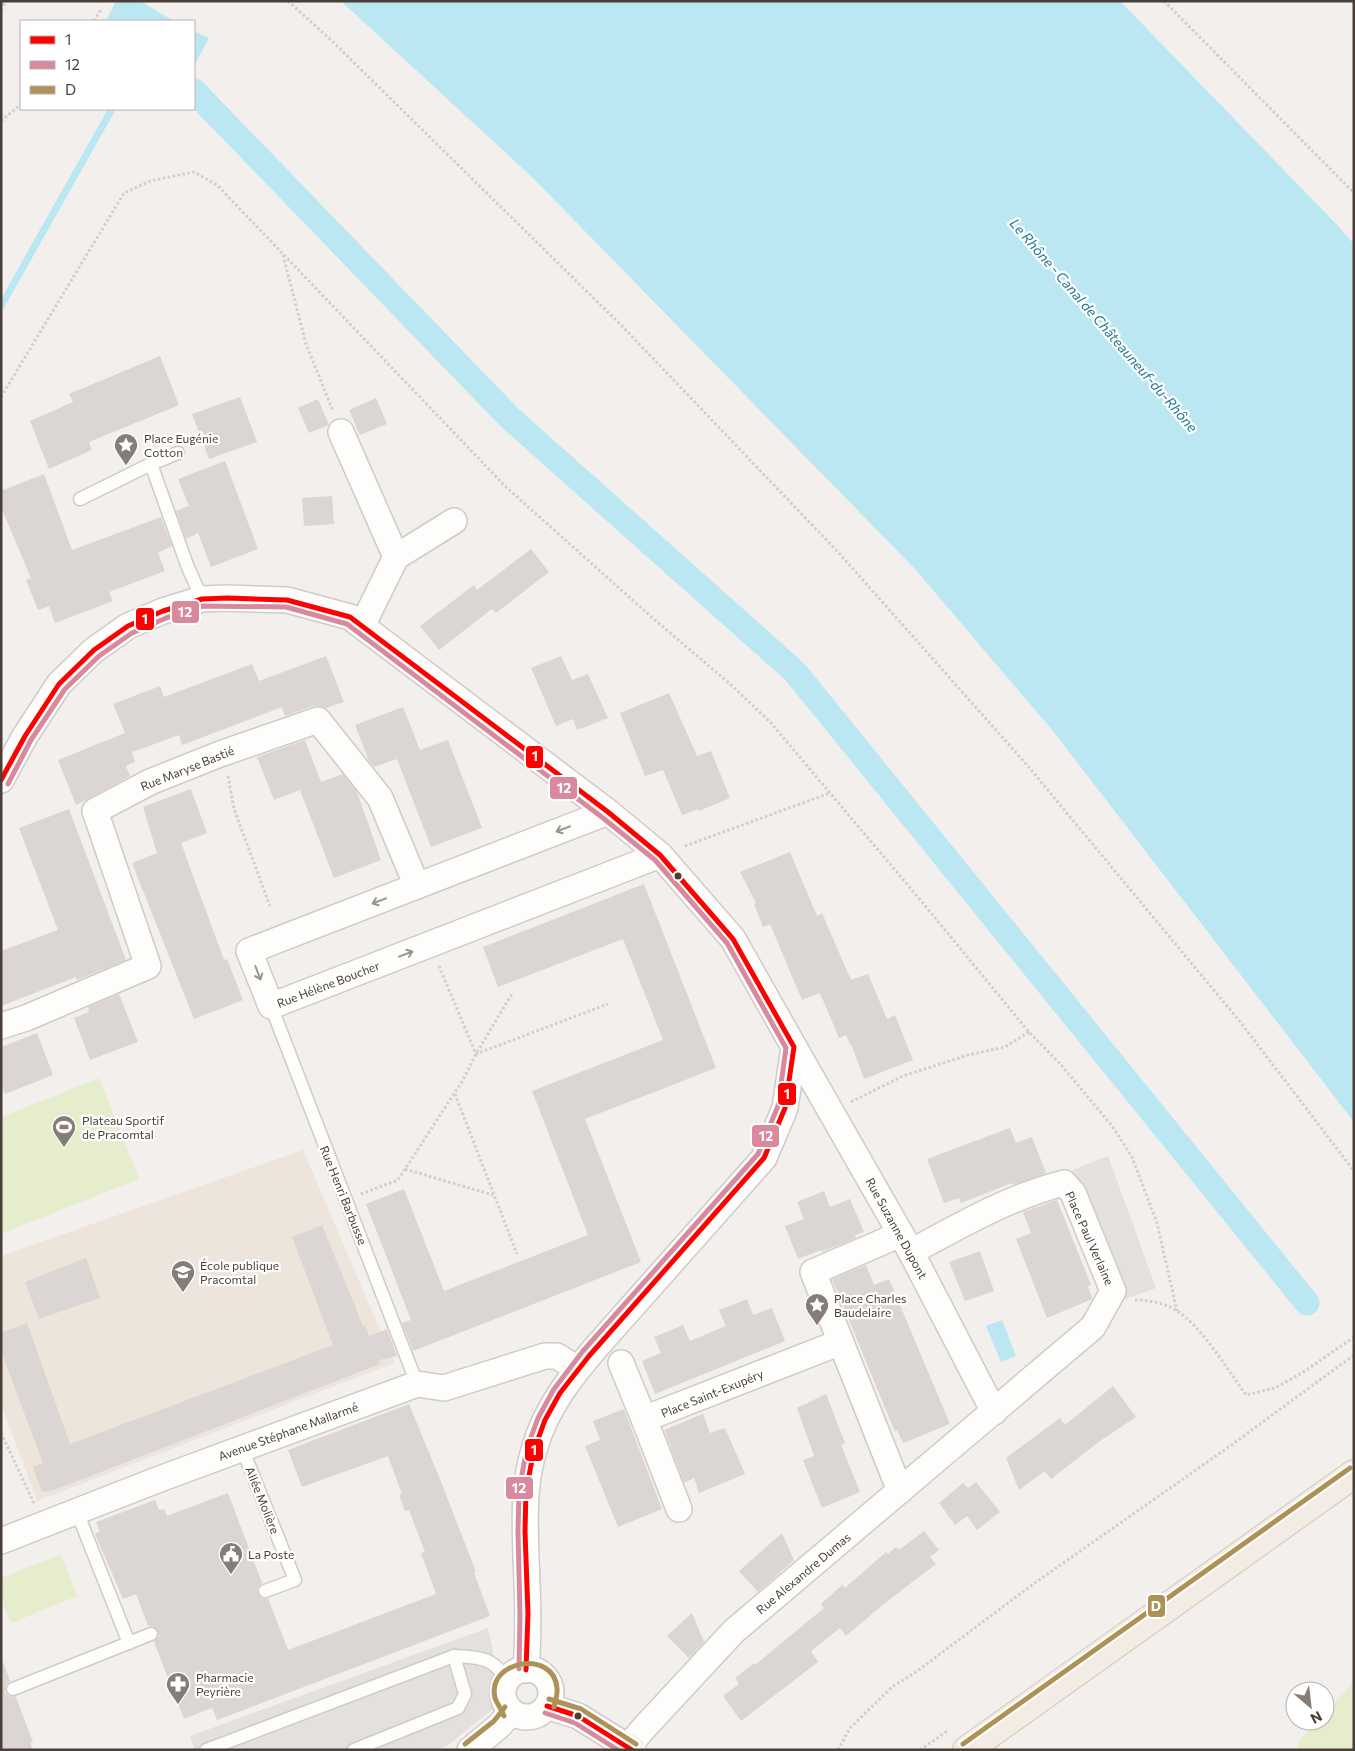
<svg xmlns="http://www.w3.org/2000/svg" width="1355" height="1751" viewBox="0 0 1355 1751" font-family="Commissioner,sans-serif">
  <rect width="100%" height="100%" fill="#f2efed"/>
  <path fill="#ede4dc" d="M303,1150l91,213 -357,138 -36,-97v-148z"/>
  <g fill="#e6edcc">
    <path d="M99,1078l40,101 -138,55v-117z"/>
    <path d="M61,1554l16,42 -66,27 -10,-24v-21z"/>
    <path d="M1354,1682v68h-58l4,-10 18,-19h7v-8z"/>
  </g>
  <g fill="#e4e0de">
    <path d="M1108,1156l48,132 -50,18 -49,-130z"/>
    <path d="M488,1628l15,73 -56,45 -9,4h-243l-5,-14z"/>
  </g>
  <g fill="#bbe7f3">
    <path d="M116,1h24l34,20h-68z"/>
    <path d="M341,1h779l218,225 16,18v878l-301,-391 -138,-162 -381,-390z"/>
    <path d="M194,31l15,7 -15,28z"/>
    <path d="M1002,1320l14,36 -15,6 -15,-36z"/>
  </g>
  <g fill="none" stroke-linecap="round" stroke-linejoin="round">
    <path stroke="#bbe7f3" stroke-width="7" d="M1,306l111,-197"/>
    <path stroke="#bbe7f3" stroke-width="25" d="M194,91l315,326 286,255 512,631"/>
  </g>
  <g fill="#dbd6d3">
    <path d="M160,356l19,49 -90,37 3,8 -43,19 -19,-48 43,-19 -4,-8z"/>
    <path d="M240,397l17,45 -48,17 -17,-45z"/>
    <path d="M376,398l11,26 -27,11 -11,-25z"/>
    <path d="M318,399l11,26 -20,8 -11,-25z"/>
    <path d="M225,461l33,88 -47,18 -13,-34 -12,6 -10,-28 13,-5 -11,-27z"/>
    <path d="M44,474l28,76 89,-33 11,29 -14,7 7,18 -56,21 4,9 -58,22 -6,-17 -11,4 -12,-30 5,-2 -30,-71v-16z"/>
    <path d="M332,496l2,28 -30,2 -2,-28z"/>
    <path d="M531,549l18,23 -53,41 -4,-4 -53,41 -19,-24 54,-41 3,5z"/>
    <path d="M326,656l18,46 -18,6 -5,-2h-8l-28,10 -3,-9 -100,38 -3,-10 -30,11 -17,6 3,10 -9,4 4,10 -54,29 -18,-45 67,-27 -12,-29 47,-18 4,11 88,-33 7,17z"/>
    <path d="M561,656l11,24 16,-6 20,44 -31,12 -4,-11 -17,7 -25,-58z"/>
    <path d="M669,693l28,63 14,-5 19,47 -31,13v-2l-17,6 -19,-45 -18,6 -25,-63z"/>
    <path d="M403,707l17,43 28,-10 34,88 -51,19 -34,-88 -23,8 -5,-6 -14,-36z"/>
    <path d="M305,740l16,42 22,-8 14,18 24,68 -47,18 -34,-88 -26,10 -17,-43z"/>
    <path d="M191,789l16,44 -26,10 43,117 3,-1 16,41 -49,19 -62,-156 25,-10 -14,-46z"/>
    <path d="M69,809l57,151 -49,20 -1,-3 -75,29v-55l57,-21 -39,-102z"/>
    <path d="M790,852l27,64 5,-3 29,67 17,-6 19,45 8,-4 18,45 -49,19 -12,-33h-1l-5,-11 -7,3 -19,-45 -18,7 -32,-76 -7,3 -9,-23 2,-1 -16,-31z"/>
    <path d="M644,884l72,184 -131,51 56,143 -228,89 -11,-28 9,-3 -45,-116 38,-15 40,102 144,-56 -56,-144 131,-51 -40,-101 -125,48 -15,-40z"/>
    <path d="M119,994l19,48 -48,18 -16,-42 15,-6 -1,-5z"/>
    <path d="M37,1033l16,42 -48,19 -4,-11v-36z"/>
    <path d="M1010,1128l6,15 16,-6 14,36 -33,12 -1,-2 -51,20 -2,-5 -15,5 -17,-44z"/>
    <path d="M824,1191l6,16 20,-8 14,33 -9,3 1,3 -34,14 -1,-2 -23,9 -13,-33 19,-7 -7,-17z"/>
    <path d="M1057,1200l34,85 -3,1 4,13 -45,19 -31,-79 15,-6 -8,-21z"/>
    <path d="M322,1225l41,101 2,-1 4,11 18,-7 10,27 -18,4 1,4 -326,126 -12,2 -9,-25 10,-4 -42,-112v-18l26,-10 43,121 263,-99 -41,-108z"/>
    <path d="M980,1251l14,40 -29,10 -16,-39z"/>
    <path d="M86,1258l14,40 -61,21 -14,-37z"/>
    <path d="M866,1265l8,20 15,-6 61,145 -47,19 -6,-13 -2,2 -63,-153z"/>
    <path d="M747,1299l6,16 19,-7 13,33 -130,53 -13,-33 19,-8 -7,-16 29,-12 7,16 36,-15 -7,-16z"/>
    <path d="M1113,1386l23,31 -36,24 -49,38 -6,-8 -26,19 -13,-32 54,-40 5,7z"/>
    <path d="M826,1394l19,49 -4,2 19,47 -38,16 -19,-48 11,-4 -17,-48z"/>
    <path d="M409,1404l31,75 36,93 -2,1 16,43 -273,104 -5,-12 -28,11 -30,-77 5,-6 -1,-5 -5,-5h-5l-12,-32 -13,5 -28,-65 5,-3 -4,-9 59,-22 4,10 5,-1 3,7 61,-23 34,90 -5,6 1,5 5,5 5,-1 20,52 148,-56 -15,-41 4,-1 -16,-42 -4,1 -6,-16 3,-1 -14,-38 -86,31 -14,-37z"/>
    <path d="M624,1409l38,100 -44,18 -33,-81 15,-6 -7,-19z"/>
    <path d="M703,1414l7,19 15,-5 20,46 -46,19 -5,-15 -10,5 -20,-53z"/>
    <path d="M976,1482l24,30 -23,18 -10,-14 -12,9 -16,-22 24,-20 5,5z"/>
    <path d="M924,1531l15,19 -9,7 6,7 -51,39 -39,33 -6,-8 -29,23 7,11 -77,59 -18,-25 16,-12 -4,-6 19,-15 1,2 69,-57 -3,-4 21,-19 3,3 41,-36 2,2 8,-7 3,3z"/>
    <path d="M782,1533l12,27 -36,32 -19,-21z"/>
    <path d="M692,1613l12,29 -15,16 -22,-22z"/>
    <path d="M1,1662h2l7,19 -4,3 -1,8 3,4 8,1 17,45 -3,1 3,7h-32z"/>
  </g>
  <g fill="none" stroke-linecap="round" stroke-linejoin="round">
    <g stroke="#cfcbc8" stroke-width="15">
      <g id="lane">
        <path d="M151,464l36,101 15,34"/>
        <path d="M80,499l71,-35 27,-11"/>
        <path d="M271,1006l146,378"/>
        <path d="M242,1448l53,132 -30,11"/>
        <path d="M77,1512l52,131"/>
        <path d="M13,1689l138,-55"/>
        <path d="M206,1750l248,-94c27,2 36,0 53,23"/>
        <path d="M354,1750l104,-42 7,-14 -11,-38"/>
      </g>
    </g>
    <g stroke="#cfcbc8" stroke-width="28">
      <g id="street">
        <path d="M341,432l55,125"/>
        <path d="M362,626l34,-69 58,-36"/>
        <path d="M1,780l24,-44 34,-52 35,-34 34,-24 35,-15 39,-12 25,-1 60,2 63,17 258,195 52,43 73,84 61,108 -9,61 -21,50 -165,186c-27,31 -54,65 -65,106 -11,36 -9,72 -8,109 2,37 3,74 0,111"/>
        <path d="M608,812l-359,139 22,55 389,-151"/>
        <path d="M1,1026l25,-8 122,-52 -53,-155 55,-29 70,-28 98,-34 62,78 37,88"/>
        <path d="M794,1047l117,205 83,160"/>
        <path d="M621,1363l23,56"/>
        <path d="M900,1491l-87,-219 88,-38"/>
        <path d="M679,1509l-35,-90 197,-77"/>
        <path d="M1,1541l156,-61 260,-96 27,4 101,-32h12l20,13"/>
        <circle cx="527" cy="1693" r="24"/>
        <path d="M547,1706l31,10 50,31 15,-18 91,-98 359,-304 20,-36 -40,-98 -9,-10c-55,14 -103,42 -153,69"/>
        <path d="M470,1750l29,-24 12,-14"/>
      </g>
    </g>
    <g stroke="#d4ccc4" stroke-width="30">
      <path id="secondary" d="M626,1750l2,-3 4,3"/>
    </g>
    <g stroke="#d6c7b9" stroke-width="30">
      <path id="primary" d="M967,1750l387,-276"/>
    </g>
    <g stroke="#d2cfcb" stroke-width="3" stroke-dasharray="2.5 2.5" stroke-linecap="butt">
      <path d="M288,1l44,40 290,285 216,226 189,213 214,258 113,148"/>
      <path d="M1164,1l190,192"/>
      <path d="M1,10l5,-9"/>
      <path d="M94,21l8,-13"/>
      <path d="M1,121l20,-17"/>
      <path d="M283,255l23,89 27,67"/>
      <path d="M1,397l123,-204 26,-12 44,-9 23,13 289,302 150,134 73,62 42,40 151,179 107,130 33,34 50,60 20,31 25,66 20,88"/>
      <path d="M228,776l6,33 36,97"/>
      <path d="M685,846l145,-53"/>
      <path d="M439,966l37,88 132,-50"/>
      <path d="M455,1094l62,160"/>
      <path d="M851,1102l52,-26 65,-21 37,-8 24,-15"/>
      <path d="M405,1169l88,26"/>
      <path d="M361,1194l37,-14 65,-100 13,-26 37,-62"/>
      <path d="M1135,1300c14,0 29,3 41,10 26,17 52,60 70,85l29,-7 27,-15 52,-36"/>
      <path d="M1,1433l33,70"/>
      <path d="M838,1750l12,-22 42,-41 24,-15 116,-87 198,-139 124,-91"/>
      <path d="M920,1750l29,-20"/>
    </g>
    <use href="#lane" stroke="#fdfdfc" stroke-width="12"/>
    <use href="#street" stroke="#fdfdfc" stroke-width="25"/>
    <use href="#secondary" stroke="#f7f4f0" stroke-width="28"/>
    <use href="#primary" stroke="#f2ece4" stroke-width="28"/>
    <g stroke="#fff" stroke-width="9">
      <g id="bus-1">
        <path d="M1,780l24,-44 34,-52 35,-34 34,-24 35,-15 39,-12 25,-1 60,2 63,17 258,195 52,43 73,84 61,108 -9,61 -21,50 -175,198 -29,37 -15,27 -11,30 -8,41 -1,40 3,83 -2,56"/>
        <path d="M547,1706l31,10 54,34"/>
      </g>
    </g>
    <g stroke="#fff" stroke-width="9">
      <g id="bus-2">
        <path d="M8,784l23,-44 34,-51 34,-33 33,-23 34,-15 37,-12 83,1 61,17 256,194 52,42 72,83 59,105 -8,58 -20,48 -175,197 -29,38 -16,29 -11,30 -8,42 -1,41 2,84 -1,54"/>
        <path d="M545,1713l30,10 43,27"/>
      </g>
    </g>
    <g stroke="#fff" stroke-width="9">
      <g id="bus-3">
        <path d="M549,1699l32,10 55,35"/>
        <path d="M504,1716c-2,-6 -7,-12 -9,-18 -9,-38 59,-49 62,-10 1,6 -2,13 -3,19"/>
        <path d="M465,1744l29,-23 11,-14"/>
        <path d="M963,1744l387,-276"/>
      </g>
    </g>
    <use href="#bus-1" stroke="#f00" stroke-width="5"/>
    <use href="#bus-2" stroke="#d8899b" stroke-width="5"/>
    <use href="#bus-3" stroke="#ae9156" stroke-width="5"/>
  </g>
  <defs><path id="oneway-shaft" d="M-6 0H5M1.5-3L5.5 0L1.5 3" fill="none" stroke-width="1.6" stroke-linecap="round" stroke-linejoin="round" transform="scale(1.25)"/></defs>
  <g stroke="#9b9490">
    <use href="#oneway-shaft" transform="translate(563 829) rotate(159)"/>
    <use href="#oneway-shaft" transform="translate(379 901) rotate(159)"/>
    <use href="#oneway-shaft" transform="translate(406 954) rotate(-21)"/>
    <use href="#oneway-shaft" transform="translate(258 973) rotate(69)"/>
  </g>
  <defs>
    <g id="sight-pin" transform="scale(1.25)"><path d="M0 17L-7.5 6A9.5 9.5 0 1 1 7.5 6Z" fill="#857d77" stroke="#fff"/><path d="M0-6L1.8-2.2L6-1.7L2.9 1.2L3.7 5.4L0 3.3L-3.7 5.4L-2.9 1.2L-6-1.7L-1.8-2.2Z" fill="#fff"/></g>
    <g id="stadium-pin" transform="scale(1.25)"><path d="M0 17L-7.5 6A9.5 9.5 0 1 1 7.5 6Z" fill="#857d77" stroke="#fff"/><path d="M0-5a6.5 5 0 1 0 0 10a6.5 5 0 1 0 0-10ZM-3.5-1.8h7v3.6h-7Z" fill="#fff"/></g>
    <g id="school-pin" transform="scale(1.25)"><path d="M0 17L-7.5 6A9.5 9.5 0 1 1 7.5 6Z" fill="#857d77" stroke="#fff"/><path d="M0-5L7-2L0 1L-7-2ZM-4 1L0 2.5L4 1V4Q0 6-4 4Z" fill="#fff"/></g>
    <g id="civic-pin" transform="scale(1.25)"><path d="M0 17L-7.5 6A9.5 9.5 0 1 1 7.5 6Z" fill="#857d77" stroke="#fff"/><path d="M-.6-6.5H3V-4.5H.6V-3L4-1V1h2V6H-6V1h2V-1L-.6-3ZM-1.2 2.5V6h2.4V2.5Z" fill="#fff"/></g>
    <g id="pharmacy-pin" transform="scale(1.25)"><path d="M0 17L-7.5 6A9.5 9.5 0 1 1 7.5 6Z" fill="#857d77" stroke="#fff"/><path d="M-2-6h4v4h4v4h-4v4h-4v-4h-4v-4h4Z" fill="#fff"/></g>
  </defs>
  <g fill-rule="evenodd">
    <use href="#sight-pin" x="126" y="445"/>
    <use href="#stadium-pin" x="64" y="1127"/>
    <use href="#school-pin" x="183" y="1272"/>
    <use href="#sight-pin" x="817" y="1305"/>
    <use href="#civic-pin" x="231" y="1554"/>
    <use href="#pharmacy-pin" x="178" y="1684"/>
  </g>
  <g fill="#4a3f37" stroke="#fff" stroke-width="2">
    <circle cx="678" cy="876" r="4.5"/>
    <circle cx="578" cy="1716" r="4.5"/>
  </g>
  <g text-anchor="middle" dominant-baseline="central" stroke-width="4.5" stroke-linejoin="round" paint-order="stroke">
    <g font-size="12" fill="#4a3f37" stroke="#fff" text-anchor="start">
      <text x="144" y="438">Place Eugénie<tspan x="144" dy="14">Cotton</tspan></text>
      <text x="82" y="1120">Plateau Sportif<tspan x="82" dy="14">de Pracomtal</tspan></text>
      <text x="200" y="1265">École publique<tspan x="200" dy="14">Pracomtal</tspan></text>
      <text x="834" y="1298">Place Charles<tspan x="834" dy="14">Baudelaire</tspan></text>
      <text x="248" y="1554">La Poste</text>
      <text x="196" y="1677">Pharmacie<tspan x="196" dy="14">Peyrière</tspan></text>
    </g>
    <g font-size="12" fill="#4a3f37" stroke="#fff">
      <text transform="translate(187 768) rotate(-22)">Rue Maryse Bastié</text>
      <text transform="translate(328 984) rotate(-21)">Rue Hélène Boucher</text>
      <text transform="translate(344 1195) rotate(68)">Rue Henri Barbusse</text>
      <text transform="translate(897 1228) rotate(61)">Rue Suzanne Dupont</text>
      <text transform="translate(1090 1238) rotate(66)">Place Paul Verlaine</text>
      <text transform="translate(712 1393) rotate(-22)">Place Saint-Exupéry</text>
      <text transform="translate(288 1431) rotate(-20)">Avenue Stéphane Mallarmé</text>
      <text transform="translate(263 1500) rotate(68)">Allée Molière</text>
      <text transform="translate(803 1573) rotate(-40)">Rue Alexandre Dumas</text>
    </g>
    <g font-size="14" font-style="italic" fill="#237a92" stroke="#fff">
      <text transform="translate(1104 325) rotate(49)">Le Rhône - Canal de Châteauneuf-du-Rhône</text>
    </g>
  </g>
  <g stroke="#fff" stroke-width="2">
    <rect x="171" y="600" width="29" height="24" rx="5" fill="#d8899b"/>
    <rect x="135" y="607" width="20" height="24" rx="5" fill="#f00"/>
    <rect x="525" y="745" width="19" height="24" rx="5" fill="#f00"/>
    <rect x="549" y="776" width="29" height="24" rx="5" fill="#d8899b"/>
    <rect x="777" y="1082" width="20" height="24" rx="5" fill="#f00"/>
    <rect x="751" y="1124" width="29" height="24" rx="5" fill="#d8899b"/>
    <rect x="524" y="1438" width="20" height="24" rx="5" fill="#f00"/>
    <rect x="505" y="1476" width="29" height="24" rx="5" fill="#d8899b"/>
    <rect x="1147" y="1594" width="19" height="24" rx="5" fill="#ae9156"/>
  </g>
  <g font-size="14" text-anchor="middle" font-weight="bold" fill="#fff">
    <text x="185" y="617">12</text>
    <text x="145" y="624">1</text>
    <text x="535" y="761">1</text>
    <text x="564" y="793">12</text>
    <text x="787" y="1099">1</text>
    <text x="766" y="1141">12</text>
    <text x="534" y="1455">1</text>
    <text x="519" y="1493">12</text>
    <text x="1156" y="1611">D</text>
  </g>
  <rect width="1355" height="1751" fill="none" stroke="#4a3f37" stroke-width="5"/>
  <rect x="20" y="20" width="175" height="90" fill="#ffffff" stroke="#b7b2af"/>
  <rect x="30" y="36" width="25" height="8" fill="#ff0000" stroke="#b7b2af"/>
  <text x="65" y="45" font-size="15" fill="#4a3f37">1</text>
  <rect x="30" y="61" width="25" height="8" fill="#d8899b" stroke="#b7b2af"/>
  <text x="65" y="70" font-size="15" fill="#4a3f37">12</text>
  <rect x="30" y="86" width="25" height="8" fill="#ae9156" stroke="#b7b2af"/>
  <text x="65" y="95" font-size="15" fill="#4a3f37">D</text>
  <g transform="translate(1310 1706) rotate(152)"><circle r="24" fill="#ffffff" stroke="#b7b2af"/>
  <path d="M0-4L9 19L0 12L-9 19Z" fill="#857d77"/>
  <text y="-8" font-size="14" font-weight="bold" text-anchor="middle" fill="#4a3f37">N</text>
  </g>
</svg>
